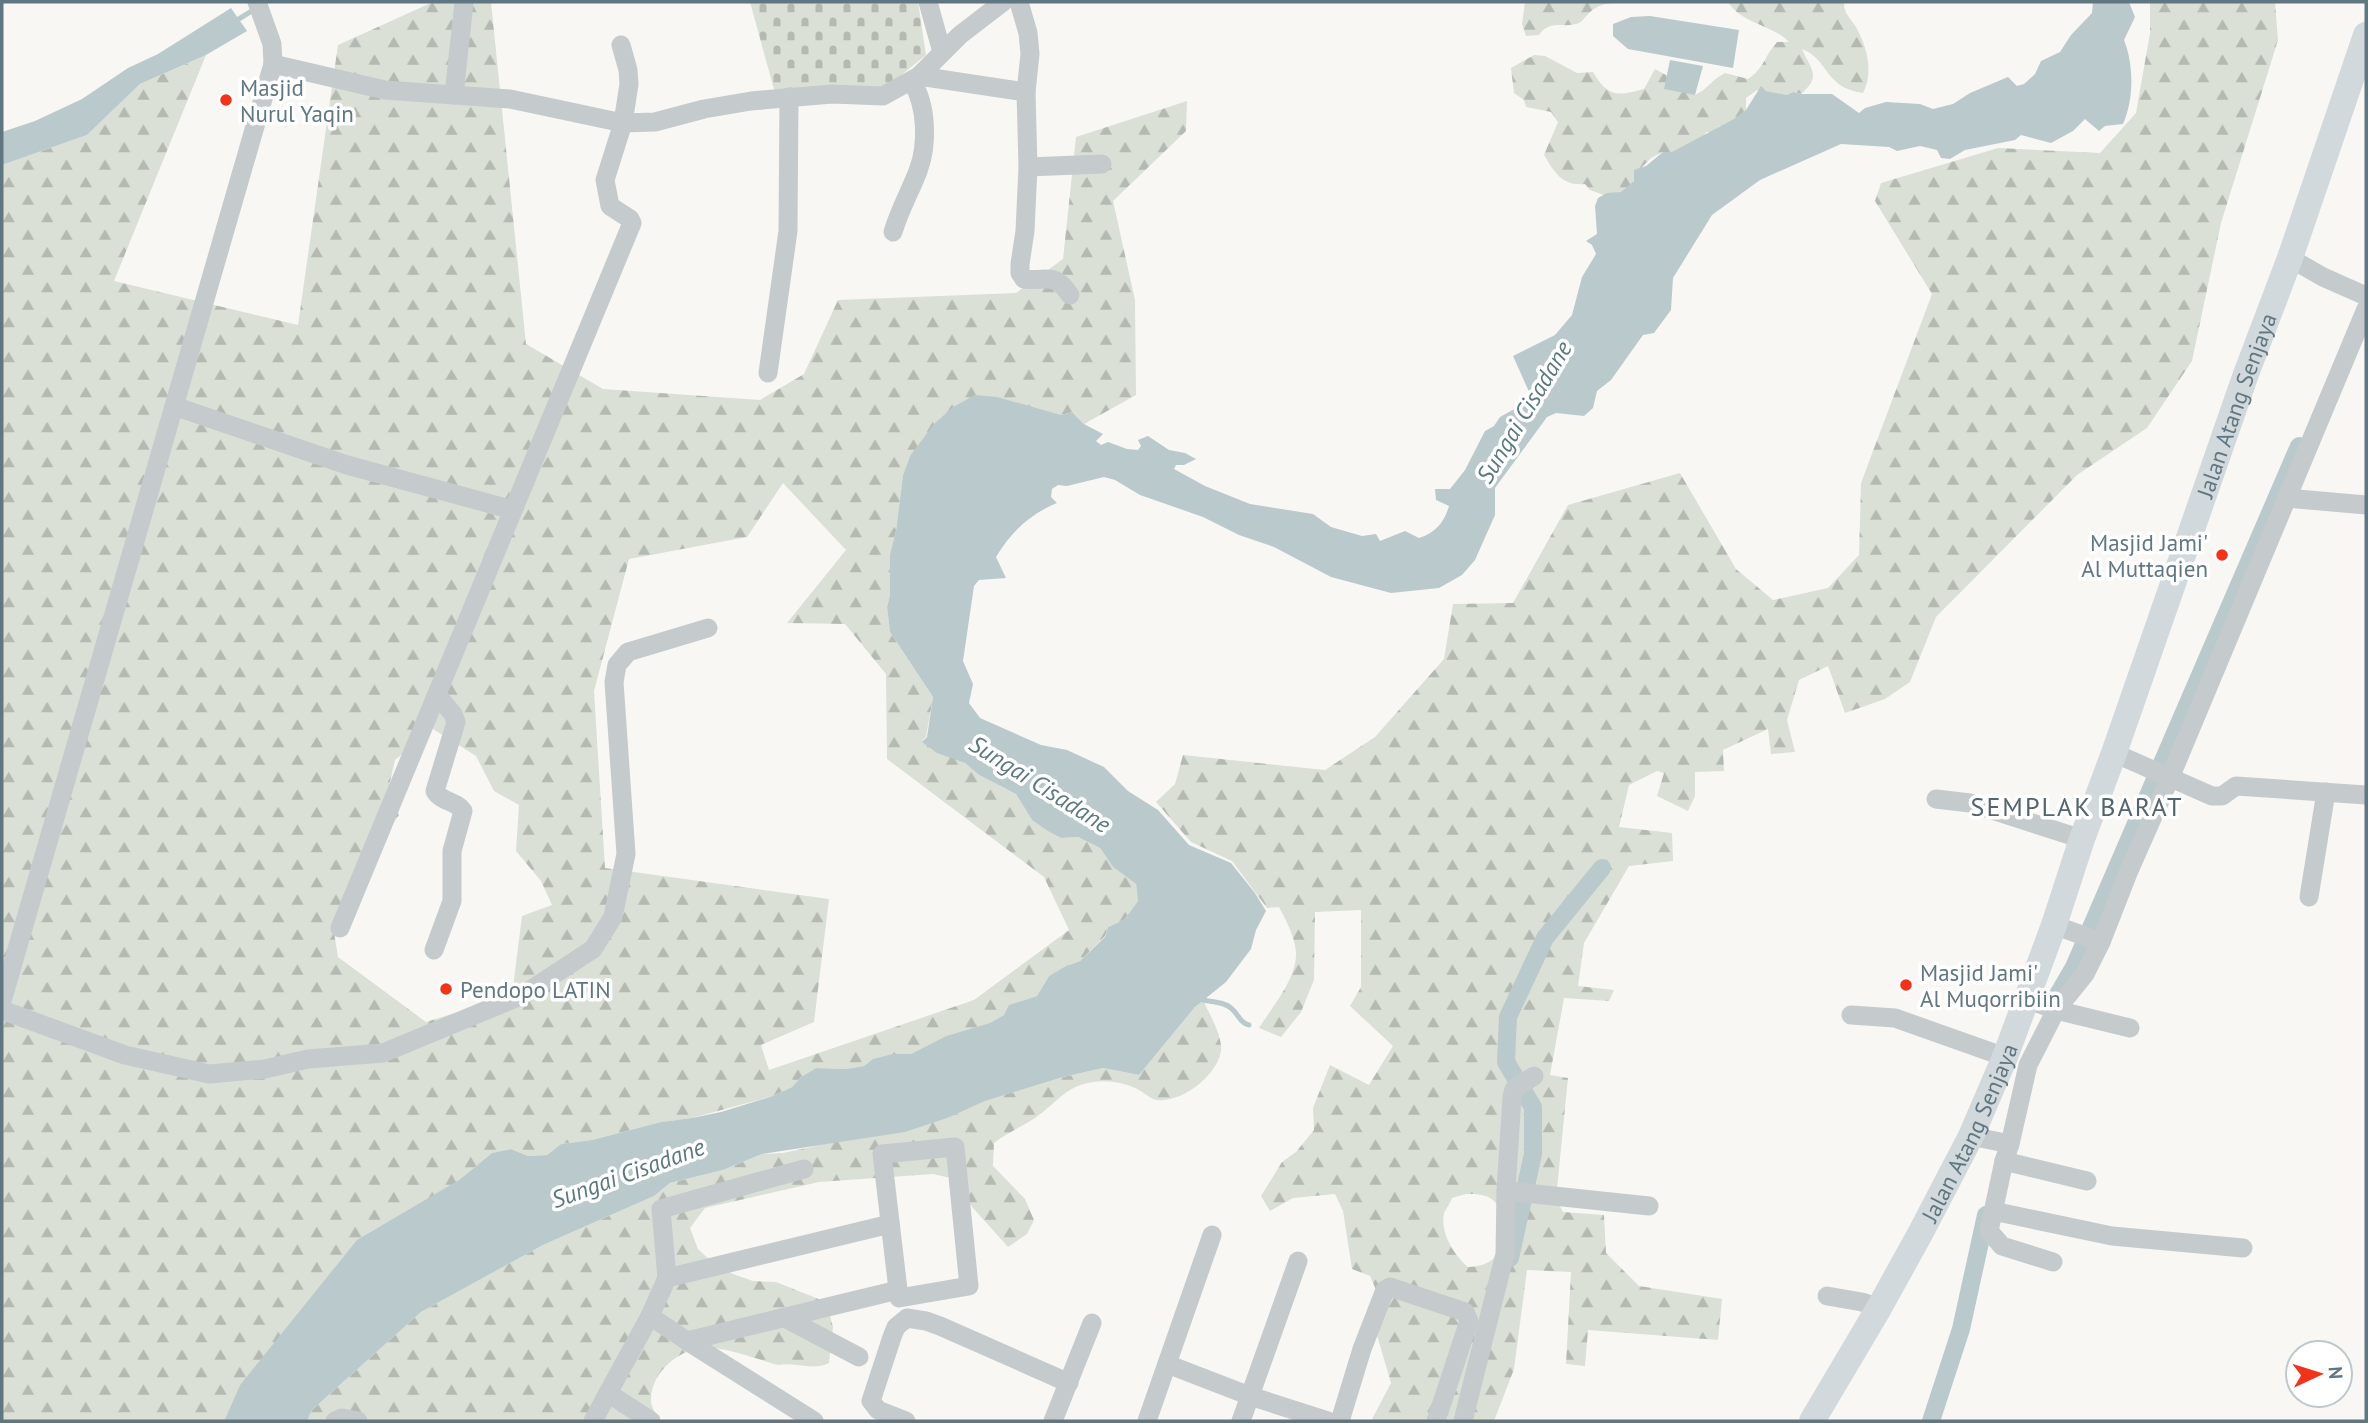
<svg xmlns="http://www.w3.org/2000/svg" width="2368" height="1423" viewBox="0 0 2368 1423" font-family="'PT Sans',sans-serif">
  <defs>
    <pattern id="forest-firs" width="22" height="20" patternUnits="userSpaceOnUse" patternTransform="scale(1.75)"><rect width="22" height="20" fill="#dae0d5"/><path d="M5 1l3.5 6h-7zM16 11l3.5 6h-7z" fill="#b4bab2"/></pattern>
    <pattern id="cemetery-stones" width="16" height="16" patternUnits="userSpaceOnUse" patternTransform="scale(1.75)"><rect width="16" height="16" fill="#dae0d5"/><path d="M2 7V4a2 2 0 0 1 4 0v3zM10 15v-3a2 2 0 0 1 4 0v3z" fill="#b4bab2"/></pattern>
  </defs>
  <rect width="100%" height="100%" fill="#f8f7f4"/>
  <g fill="url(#forest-firs)" fill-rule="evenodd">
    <path d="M433,2h58l35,342 77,45 157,11 44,-26 34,-74 178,-7 47,-34 13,-122 111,-36 -1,30 -73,70 22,99 1,95 -52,29 -12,-12 -162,44 -7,19 -7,56 -6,23v41l-3,12 3,25 43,65 -7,40 -4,4 43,22 14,12 37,19 16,26 29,18 17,-1 22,11 13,19 23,17 2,17 -14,19 -16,7 -3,9 -25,25 -16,6 -15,9 -12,20 -27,9 -6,10 -13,8 -45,13 -35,18h-19l-18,5 -10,7 -18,3 -30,-1 -15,9 -9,10 -19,9 -81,22 -31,4 -69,18 -31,4 -14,11 -19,1 -17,-7 -19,4 -33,27 -219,205 -16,36h-222v-1256l85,-30 53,-51 66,-29 -92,226 184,44 40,-280zM783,483l63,67 -59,73 58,1 41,50 1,85 157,118 25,53 -95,70 -205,70 -8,-25 53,-23 15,-123 -224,-31 -11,-177 35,-132 118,-22zM433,729l43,27 18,35 25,14 -3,46 25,30 11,24 -30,11 -10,79 -86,27 -88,-65 -5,-31 19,-47 47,-64 -11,-25 7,-30z"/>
    <path d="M1525,2h96c-12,1 -23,2 -32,11 -1,1 -7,8 -8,9 -15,8 -30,-4 -42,13l-13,1 -4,-12z"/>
    <path d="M1728,2h116c-1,10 7,17 12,25 11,20 18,45 7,66 -40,-6 -33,-33 -61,-44 9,21 20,27 -1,45l-8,-2 -6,3 -30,-5 -11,8v12l-14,12 -12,4 -8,6h-6l-7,12 -23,10 -13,-2 -12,6 -11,11 -6,12 -19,18 -25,-9 -5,-6c-23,2 -30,-11 -41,-29l14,-33 -7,-10 -25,-5 -2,-7 -10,-7 -3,-25 23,-13 11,1 32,17 16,-1c15,26 25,24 51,17l11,-20 11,6 6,12 23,8c13,-6 17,-16 30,-22l23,6c16,-10 17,-24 29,-37h12c-18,-18 -47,-18 -61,-40z"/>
    <path d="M2150,2h125l3,38 -57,183 -29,138 -45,67 -70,47 -141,142 -26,65 -25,17 -40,14 -17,-47 -29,14 -12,40 8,32 -24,2 -3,-25 -45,21 1,21 -29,1v24l-7,15 -31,-15 7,-23 -7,-2 -28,14 -10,42 53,6 1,28 -44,5 -45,77 -6,43 36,4 -5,11 -45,-3 -14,77 18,3 -12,121 7,13 41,3 2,38 33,33 83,13 -4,41 -130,-10 -3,36 -19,-2 5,-92 -44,-2 -13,99 -20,52h-123l20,-38 -17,-58 12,-13 -16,-36 -18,-7 -9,-58 -8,-17 -42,4 -23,13 -9,-15 21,-34 14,-10 18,-22 -1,-22 17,-43 39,20 24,-39 -43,-40 11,-19v-77l-46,2 -1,68 -13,32 -20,25 -22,-9c13,-21 37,-48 37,-74 0,-15 -10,-34 -17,-47l-12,1 -35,-47 -41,-19 -35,-40 19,-18 8,-29 142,15 50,-33 69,-78 9,-55 60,-1 55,-98 112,-32 56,96 37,31 55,-12 31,-33 2,-72 71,-189 -57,-93 6,-18 117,-35 102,5 36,-40 14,-80zM1466,1194c8,0 20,0 27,6 6,5 6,14 6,21 3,27 2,44 -31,46 -14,-12 -28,-34 -24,-54 2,-4 6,-10 8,-15z"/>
    <path d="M1203,1000c6,13 16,30 18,45 3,27 -42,62 -68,54 -6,-3 -12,-9 -18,-11 -13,-6 -28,-8 -42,-6 -28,4 -37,22 -58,36 -14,9 -28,15 -41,25l-1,23 32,33 9,21 -7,14 -19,13 -43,-48 -10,-20 -22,-5 -114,8 -114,26 -15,20 8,21 16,15 19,10 20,7 23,1 50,20 7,25 -4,36c-16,8 -34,-1 -51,2 -21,-6 -42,-14 -63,-17 -30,-5 -65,22 -64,53 0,6 6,14 8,20h-352l5,-11 109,-98 122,-67 111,-49 16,-13 53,-13 39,-16 21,-1 167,-36 37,-17 76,-23 40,-9 36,7 56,-68z"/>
  </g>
  <path fill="url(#cemetery-stones)" d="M750,2h168l8,53 -43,35 -108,3z"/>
  <g fill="#bacacc">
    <path d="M2093,2h36l6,15 -11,23c10,25 10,59 -1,84l-18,2 -6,5 -14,-12 -12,12 -22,12 -30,-8 -6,5 -50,10 -15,9 -9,-1 -4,-8 -17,-4 -23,5 -8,-4 -48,-3 -81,36 -48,35 -39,63 -2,32 -17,23 -11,2 -32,45 -14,11 -4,17 -9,8 -28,-3 -9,4 -52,71v27l-20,45 -13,15 -23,13 -48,5 -60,-16 -57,-30 -35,-12 -36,-18 -63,-22 -25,-15 -11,-3 -37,9 -9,-1 -6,4 -1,8 6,6c-27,11 -46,29 -61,54l10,21 -27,2 -5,6 -11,75 10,23 -4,19 11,15 61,27 26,5 37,17 24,24 30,19 31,35 42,18 24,30 11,18 -10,19 -5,19 -25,33 -31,25 -56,68 -36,-7 -40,9 -78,24 -35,16 -45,15 -143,22 -39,16 -53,13 -16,13 -111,49 -122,67 -109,98 -5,11h-83l16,-36 117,-145 102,-60 33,-27 19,-4 17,7 19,-1 14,-11 31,-4 69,-18 31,-4 29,-6 52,-16 19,-9 9,-10 15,-9 30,1 18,-3 9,-7 19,-5h19l35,-18 44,-13 14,-8 5,-10 28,-9 12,-20 15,-9 16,-6 25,-24 3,-10 16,-7 14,-19 -2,-17 -23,-17 -13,-19 -22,-11 -17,1 -13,-7 -16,-11 -16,-26 -37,-19 -14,-12 -28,-10 -15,-11 5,-5 6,-40 -43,-65 -3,-25 3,-12v-41l6,-23 7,-56 7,-19 24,-32 19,-17 22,-12 22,2 64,18 11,-3 12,12 19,10 -7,7 5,4 7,-3 19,7 11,1 3,-4 -3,-6 10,-4 21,14 16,3 11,6 -12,6h-8l-2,4 31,17 45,18 63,10 18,13 31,9 14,-2 4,7 25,-10 14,7c16,-5 25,-15 30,-32l-13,-6 -1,-11h15l15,-19 20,-39 9,-5 6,-9 27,-15 3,-8 -17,-38 42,-21 17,-20 10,-38 14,-23 -4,-9 -6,-4 11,-7 -2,-28 3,-8 9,-5 14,-1 13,-11v-11l12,-4 17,-14h9l62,-33 12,-9 15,-24 5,5 21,4 6,-3 8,2h31l27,19 6,-5 21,-6 34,2 13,5 20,-5 17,-11 38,-16 9,9 7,-2 11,-10 6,-13 19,-9 11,-17 21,-22z"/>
    <path d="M231,8l16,23 -41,24 -66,29 -53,51 -85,30v-33l33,-11 47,-22 46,-31 30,-14z"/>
    <path d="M1650,16l89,14 -6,38 -105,-19 -15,-13v-12l18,-7z"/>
    <path d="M1670,60l33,6 -8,29 -31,-6z"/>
  </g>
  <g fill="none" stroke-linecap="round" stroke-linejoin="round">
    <g stroke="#bacacc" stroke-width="5">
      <path d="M234,22l21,-13"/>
      <path d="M1203,1000c10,2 22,2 29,9 7,6 8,14 17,16"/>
    </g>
    <g stroke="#bacacc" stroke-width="18">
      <path d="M2053,1003l21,-36 225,-521"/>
      <path d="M1510,1258l23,-104v-47l-27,-45 2,-45 37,-79 57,-70"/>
      <path d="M1931,1421l30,-92 25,-114"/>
    </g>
    <g stroke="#c5cacd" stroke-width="19">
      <path d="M928,2l14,50"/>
      <path d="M1019,2l9,31 2,21 -4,38 2,75 -3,64 -5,33v9l4,6c23,3 30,-8 46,16"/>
      <path d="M273,64l112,26 125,9 113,24 32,-1 49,-13 47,-8 81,-7 51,2 36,-20 41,-41 43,-33"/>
      <path d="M919,76l107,16"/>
      <path d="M454,95l10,-93"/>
      <path d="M1028,167l74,-3"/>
      <path d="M893,232c6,-21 17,-40 25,-61 10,-26 9,-66 -6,-89"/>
      <path d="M2290,258l33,19 43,19"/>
      <path d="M768,373l20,-142 1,-134"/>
      <path d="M174,406l173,59 166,45"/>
      <path d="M2286,498l80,7"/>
      <path d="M2114,753l98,43h10l14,-10 130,9"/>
      <path d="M1936,799l34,4 112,36"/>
      <path d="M2309,897l17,-105"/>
      <path d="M2054,925l47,17"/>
      <path d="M340,928l292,-705 -2,-4 -20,-13 -5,-26 18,-57 6,-39 -1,-14 -7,-25"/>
      <path d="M434,950l18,-49v-50l11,-40c-6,-10 -22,-9 -28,-20l21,-69 -3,-8 -16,-19"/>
      <path d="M2026,999l30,11 74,18"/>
      <path d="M2,1001l271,-937 -1,-20 -15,-42"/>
      <path d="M2,1010l123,45 84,19 56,-5 43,-10 75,-6 140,-58 70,-46 20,-32 13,-63 -12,-172 3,-17 11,-13 80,-24"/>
      <path d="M1851,1015l44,3 110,39"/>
      <path d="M1971,1136l39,8"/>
      <path d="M955,1147l14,139 -70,12 -17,-144z"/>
      <path d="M2004,1161l83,20"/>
      <path d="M1506,1191l143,15"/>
      <path d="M1993,1211l119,25 131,12"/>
      <path d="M2053,1262l-51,-16 -13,-15 15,-70 6,-17 18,-79 28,-55 29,-36 16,-32 27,-69 42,-95 196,-469"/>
      <path d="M667,1278l-6,-69 143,-40"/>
      <path d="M1827,1296l35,6 17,6"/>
      <path d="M650,1316l37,25 211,-51"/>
      <path d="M785,1318l74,39"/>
      <path d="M687,1341l127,80"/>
      <path d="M1167,1364l83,32 78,25"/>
      <path d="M608,1393l42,-77 17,-38 223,-54"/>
      <path d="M335,1421l7,-3 16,3"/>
      <path d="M593,1421l15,-28 43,28"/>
      <path d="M906,1421l-28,-11 -7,-9 21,-64 4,-10 11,-9 19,3 14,5 129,57"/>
      <path d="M1053,1421l39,-98"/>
      <path d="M1147,1421l65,-186"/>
      <path d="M1241,1421l57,-160"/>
      <path d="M1340,1421l22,-72 23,-59 5,-3 75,25 4,9 -33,100"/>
      <path d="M1463,1421l42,-167 1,-63 6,-94 2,-8 20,-13"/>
    </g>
    <path stroke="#d2d9dc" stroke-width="26" id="s1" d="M1812,1421l67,-113 42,-76 50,-96 34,-79 49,-132 28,-86 32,-86 132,-379 44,-116 76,-223"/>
  </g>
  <g fill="#f33219" stroke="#fff" stroke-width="2.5">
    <circle cx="226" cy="100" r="7"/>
    <circle cx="2222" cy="555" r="7"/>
    <circle cx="1906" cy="985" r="7"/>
    <circle cx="446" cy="989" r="7"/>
  </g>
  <g text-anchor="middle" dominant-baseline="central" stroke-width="7" stroke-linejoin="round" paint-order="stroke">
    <g font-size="23" fill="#607782" stroke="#fff" text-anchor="start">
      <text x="240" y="87">Masjid<tspan x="240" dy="26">Nurul Yaqin</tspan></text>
      <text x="2208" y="542" text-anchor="end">Masjid Jami'<tspan x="2208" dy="26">Al Muttaqien</tspan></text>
      <text x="1920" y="972">Masjid Jami'<tspan x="1920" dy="26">Al Muqorribiin</tspan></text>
      <text x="460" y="989">Pendopo LATIN</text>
    </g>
    <g font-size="23" fill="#607782" stroke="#fff">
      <text stroke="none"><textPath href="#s1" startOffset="1104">Jalan Atang Senjaya</textPath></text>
      <text stroke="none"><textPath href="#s1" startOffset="329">Jalan Atang Senjaya</textPath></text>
    </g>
    <g font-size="24" font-style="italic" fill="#5a787d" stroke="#fff">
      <text transform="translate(1524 412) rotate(-59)">Sungai Cisadane</text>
      <text transform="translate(1040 784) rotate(32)">Sungai Cisadane</text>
      <text transform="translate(628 1173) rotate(-20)">Sungai Cisadane</text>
    </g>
    <g font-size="26" letter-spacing="2" fill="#53646c" stroke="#fff">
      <text x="2077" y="806">SEMPLAK BARAT</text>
    </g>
  </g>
  <rect width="2368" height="1423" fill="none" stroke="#607782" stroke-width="7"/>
  <g transform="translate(2319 1374) rotate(86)"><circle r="33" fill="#ffffff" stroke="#bfc9cd" stroke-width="2"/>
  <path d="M0-5L12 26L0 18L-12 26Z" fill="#f33219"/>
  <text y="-10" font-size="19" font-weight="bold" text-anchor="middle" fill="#607782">N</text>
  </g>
</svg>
